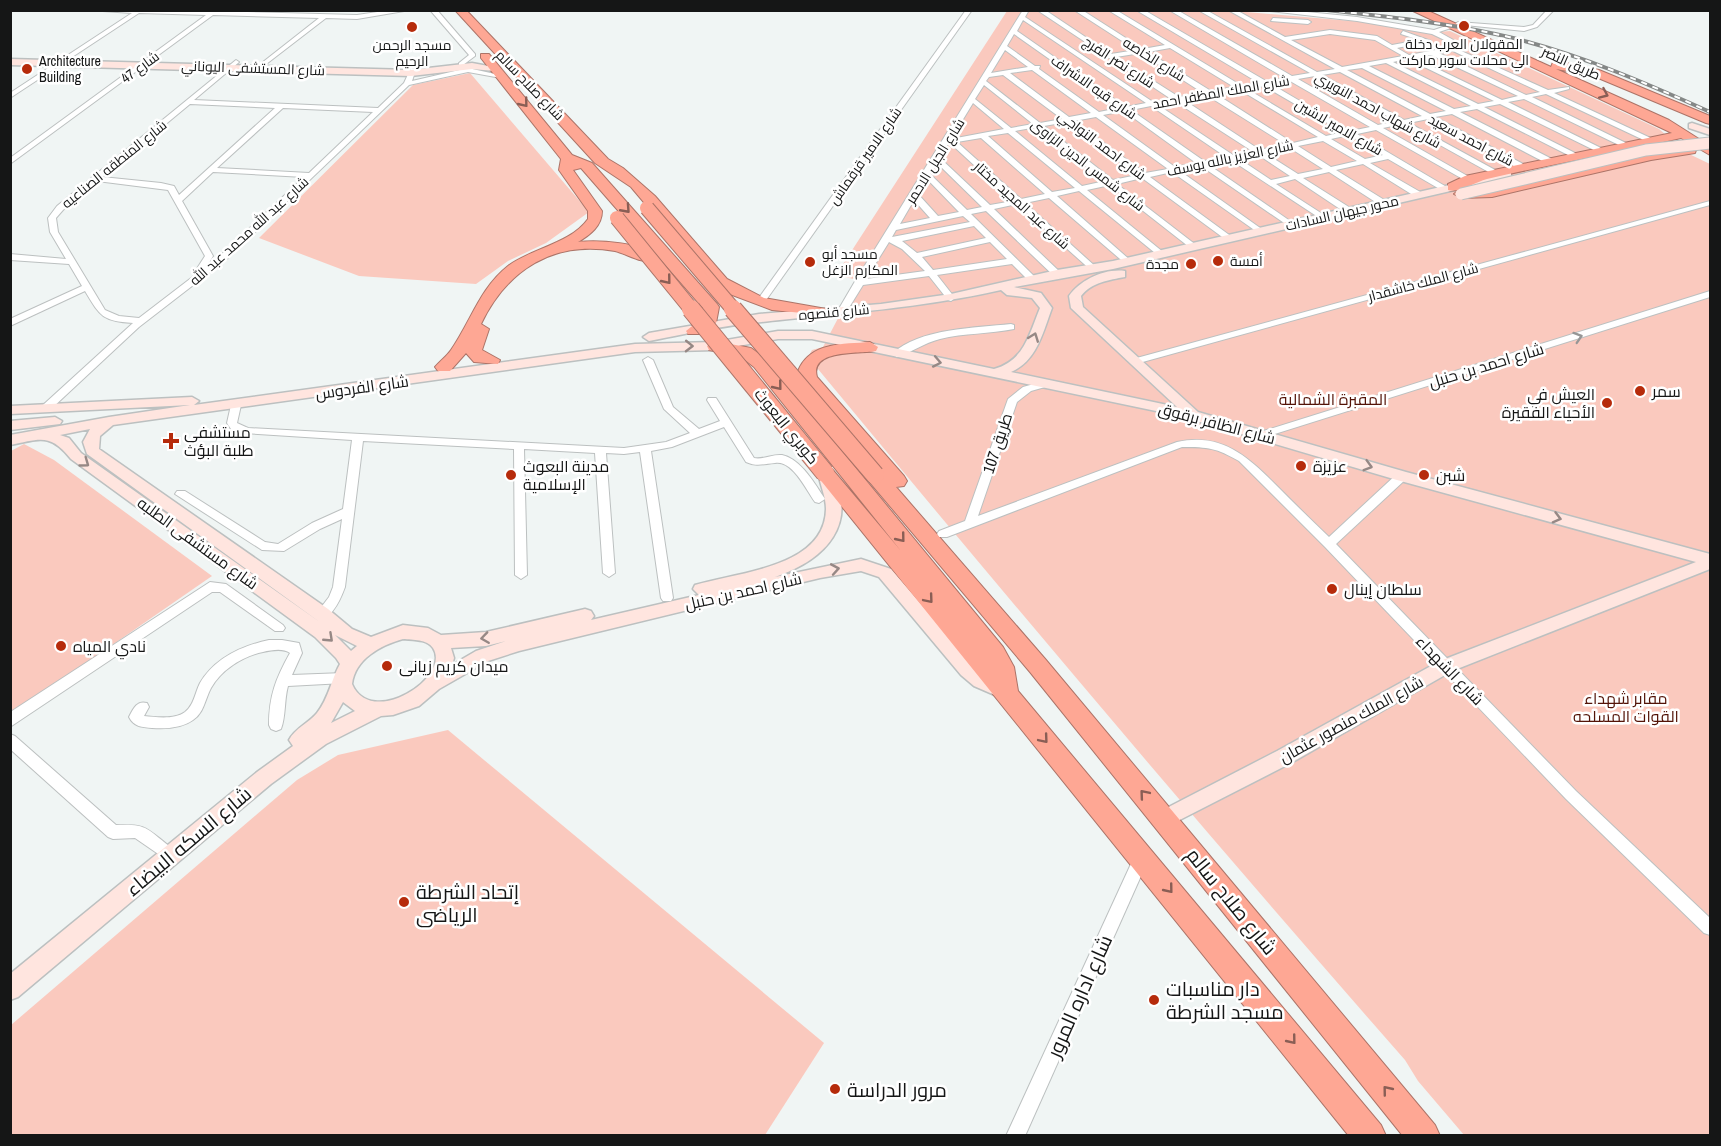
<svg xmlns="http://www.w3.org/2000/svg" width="1721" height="1146" viewBox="0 0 1721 1146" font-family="'Archivo Narrow',Cairo,sans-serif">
  <rect width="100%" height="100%" fill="#f0f5f4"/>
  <g fill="#fac9be">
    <path d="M1007,11h228l140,12 51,10 24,-2 209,98 28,24 23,11v971h-246l-46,-54 -13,-21c-203,-231 -401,-466 -597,-703l4,-7 11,-3 35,-67 -22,-5z"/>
    <path d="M470,73l119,139 -43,31 -38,18 -32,23 -117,-8 -100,-38 154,-153z"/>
    <path d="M24,444l30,16 158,116 -201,139v-264z"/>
    <path d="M448,730l376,313 -59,92h-754v-110l286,-245 41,-25z"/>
  </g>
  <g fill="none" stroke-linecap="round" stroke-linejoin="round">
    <g stroke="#bcc0c0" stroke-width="2">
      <g id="street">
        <path d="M88,10h89l180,5 34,-5h19l-53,9 -31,-1 -61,47 -3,-2 1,-1 56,-44 -106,-3 -203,149v-6l196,-143 -67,-2 -129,85v-5l122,-80z"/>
        <path d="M430,10h7l38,44v2l-12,9h-4v-2l10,-8z"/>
        <path d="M966,10h6l-208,293h-6v-4z"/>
        <path d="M1023,10h6l-4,7 128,85 18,-3 -134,-89h8l66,44 25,-4 -62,-40h8l61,39 22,-4 -57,-35h8l126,76 17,-3 -123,-73h8l122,71 19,-3 -116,-68h8l115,66 18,-3 -112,-63h8l111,62 18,-3 -107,-59h8l49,27 45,-7 47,6 15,9 27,-5 -18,-6 2,-3 28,10 -34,7 12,7 48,-9 -25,-12 -75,-13 -96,-11h26l70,7 77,13 18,-6 2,3 -15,5 27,15 -7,3 89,40 21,-3v2l-15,4 103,48 -7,2 -104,-49 -14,3 98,48 -7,2 -99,-48 -16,3 97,48 -7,2 -98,-48 -16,3 95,48 -7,2 -95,-48 -17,3 92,47v4h-6l-94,-49 -17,3 90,48v4h-6l-91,-50 -19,4 88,48 1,2 -4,2 -92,-51 -19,4 88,50 1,2 -4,2 -92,-52 -19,4 93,55 -7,2 -55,-32 -18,4 52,30v4h-6l-53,-33 -27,6 50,31v4h-6l-51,-33 -26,6 49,31v4h-6l-51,-34 -19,5 48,31 1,2 -4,2 -90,-59 -22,5 84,58 1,2 -4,2 -89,-61 -21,5 83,59 1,2 -4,2 -88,-62 -22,5 82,60 1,2 -4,3 -87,-64 -25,6 79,61 1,2 -4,3 -83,-65 -23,5 76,62 1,2 -4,3 -81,-66 -22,5 73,64 1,2 -4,3 -78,-67 -24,5 71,64 1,2 -4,3 -76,-68 -23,5 66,63v4h-6l-68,-65 -15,3 65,64v4h-6l-18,-18 -75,11 18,23 -4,3 -3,-1 -19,-24 -66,9 -18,29h-6l-2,-2 17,-29zM1023,20l123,83 -20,4 -109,-76zM1014,34l105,74 -20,4 -60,-43 1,-3h-5l-28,-20zM1330,34l45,6 28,16 -61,11 -51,-27zM1170,48l64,39 -23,4 -63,-39zM1005,50l23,17 -37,6zM1452,51h1l87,41 -14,3 -87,-42zM1141,53l62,40 -24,4 -63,-40zM1431,55l87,41 -16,4 -87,-42zM1407,59h1l86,42 -16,3 -85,-42zM1386,63l85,43 -17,3 -85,-43zM1362,68l84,43 -16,3 -83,-44zM1032,70l59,43 -22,4 -59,-44zM1340,72l82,44 -18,4 -82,-45zM1003,75l59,44 -22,4 -54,-42 3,-4zM1315,76l81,45 -18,4 -80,-46zM1290,81l80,46 -19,4 -80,-47zM984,85l49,39 -22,4 -36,-29zM1264,86l79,46 -17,4 -79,-47zM1240,90l78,47 -25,6 -77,-49zM1208,96l77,48 -25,6 -76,-50zM1176,102l76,49 -19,4 -75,-50zM973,103l31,26 -53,10zM1151,106l75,51 -22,4 -73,-51zM1124,111l72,52 -21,4 -72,-52zM1096,117l72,52 -23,4 -71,-52zM1067,122l70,53 -24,5 -69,-54zM1037,127l68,54 -23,5 -67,-55zM1008,133l67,55 -23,4 -64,-56zM1349,135l34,20 -18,4 -34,-20zM981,138l64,56 -24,5 -64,-57zM1323,141l34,20 -26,6 -33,-21zM950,143l63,58 -23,4 -50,-47 8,-14zM1290,148l33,21 -25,5 -33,-21zM1257,154l33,22 -19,4 -33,-22zM937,163l45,44 -15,3 -37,-36zM927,179l32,33 -21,4 -20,-22zM914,200l16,18 -30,6zM963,216l7,6 -78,15 4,-7zM974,226l12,12 -69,15 -15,-12zM889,242l13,7 23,22 -59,8zM990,242l17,17 -74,11 -11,-13z"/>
        <path d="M1547,10h7l-17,17 -13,4 -69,-7 3,-2 66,5 9,-2z"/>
        <path d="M1273,18l35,2 3,2 -3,2 -37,-3z"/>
        <path d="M236,60l3,2 -1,1 -44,37 184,8 26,-25 7,-15 5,1 -4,12 56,-13 36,8 -3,2 -33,-6 -59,13 -182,174 -88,68 -88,82h-8v-4l90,-82c-31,-2 -33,-7 -48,-32l-75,35v-7l72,-33 -13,-22 -59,-4v-6l56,5 -16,-27 -2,-14 9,-12zM190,104l85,4 -96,87 -5,-9 -13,-3 -59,-6zM283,108l90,4 -64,61 -92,-5zM213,172l91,5 -83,78 -14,11 6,-10 -31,-55zM97,181l71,9 37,66 -9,14 3,2 -60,46 -20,-2 -14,-6 -47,-78 -2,-14 7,-8z"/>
        <path d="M1710,201v4l-571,158 -3,1 -5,-3 2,-2z"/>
        <path d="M1710,291v6l-445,140 -4,1 -5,-3 1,-2z"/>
        <path d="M1011,324l3,1v4c-24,5 -50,4 -74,10 -16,4 -28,13 -43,18l-5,-3c27,-26 84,-26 119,-30z"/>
        <path d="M648,357l5,3 20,47 26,22 21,-8 -13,-21 1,-2h8l38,60c9,2 18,-4 28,-3 19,4 33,29 43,44l-6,4 -4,-1c-9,-12 -22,-42 -40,-39 -12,1 -18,4 -29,-1l-22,-35 -52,20 -21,4 22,147 -2,3h-8l-2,-3 -21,-146 -16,2 -18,-1 9,120 -6,4 -6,-4 -8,-120 -71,-4 3,126 -6,4 -6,-4 -1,-126 -151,-8 -18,146c-4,11 -13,34 -27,30l-2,-3 13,-17 4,-10 9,-68 -22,10 -36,22 -22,-1 -87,-56 2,-3h8l80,51 13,2 34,-21 31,-14 9,-69 -109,-7 -12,-4 -4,-6 4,-18 5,-3 5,3 -4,18 11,5 376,20 42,-6 24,-9 -26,-24 -21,-49z"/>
        <path d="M1048,380l5,3 -1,2 -21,6 -14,11 -39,114 199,-74c46,-10 72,16 102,46 16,16 33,33 50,49l69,-64h8l1,3 -1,3 -70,65 240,247 134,127v17l-6,-2 -138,-134 -241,-252 -86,-86c-23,-13 -30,-14 -57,-14l-235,90h-8l-2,-3 2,-3 26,-10 43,-122 15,-12z"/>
        <path d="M210,582l16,2 57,41 2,3 -2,3h-8l-55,-39h-8l-202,135v-14l2,-2z"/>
        <path d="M269,640h13l17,3 3,10 -10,22 52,-2 5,1 2,4 -2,4 -5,1 -56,3c-4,14 -2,30 -7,43l-5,2 -5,-2 -2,-4c0,-29 7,-47 21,-72 -7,-5 -18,-3 -27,-1 -20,4 -42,18 -52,36 -6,11 -7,25 -18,32 -11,8 -27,9 -41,8 -10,-1 -18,-1 -23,-11 4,-8 8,-17 18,-14l2,4 -5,9c12,1 30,4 41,-4 9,-7 10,-19 15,-29 15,-25 41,-37 69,-43z"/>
        <path d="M10,734l5,2 101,89c31,-1 30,3 53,21l3,5 -3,5 -5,2 -29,-20 -22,1 -5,-2 -98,-88z"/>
        <path d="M1141,851l5,2 3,5 -124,278h-19l130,-283z"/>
      </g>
    </g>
    <g stroke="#bcc0c0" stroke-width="3">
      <g id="secondary">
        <path d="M10,59l401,11 61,-7 27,5 -4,3 -23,-2 -61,7 -401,-11z"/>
        <path d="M1692,123l18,6v6l-21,-7v-4z"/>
        <path d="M1507,172l4,1v4l-398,92 -99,18 27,6 11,15c-9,24 -15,53 -41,64l166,35 -106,-99 -2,-12c11,-16 36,-28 56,-25v6c-16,3 -33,5 -44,19l2,11 115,105 208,60 304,82v15l-258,102 -161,92 -127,65 -7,-3 -3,-6 3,-6 120,-62 163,-90 256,-99 -299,-82 -217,-64 -368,-77h-34l-63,11 -80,2 -522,73 -13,11 -1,13 229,160 24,20 19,8 32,-12 25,3 13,7 45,-3 99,-23 6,2 3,5 -3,4 108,-25 -6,-6 2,-4c42,-13 130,-17 131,-76 0,-12 -6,-25 -8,-36l2,-4h10c31,55 -5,91 -55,108l86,-18 30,10 82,96c10,8 36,19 40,27l-3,5 -6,2 -30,-13 -13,-11 -82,-98 -18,-6 -41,7 -301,73 -31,10 -49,28 -20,17 -26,9 -12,1 -55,28 -55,40 -253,213 -8,3v-26l247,-202 36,-26 -4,-6c6,-12 20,-17 28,-27 12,-15 14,-33 23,-49l-4,-6 -21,-21 -244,-178c-21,-26 -30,-20 -61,-14v-10l99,-18 81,-12 -180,9v-8l182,-9 7,4 -5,4 441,-61 80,-2 63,-11h34l182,38c31,-9 35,-35 46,-61l-8,-10 -25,-3 -6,-5c-79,18 -158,23 -239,32 -38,3 -76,12 -113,19l-6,-4 6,-4 110,-19 122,-10 70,-10 106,-24 56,-9zM90,429l-7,13 4,12 234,169 -240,-170 -12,-15 -9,-3zM335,635l22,11 -6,5zM403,639c10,1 24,0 30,9 19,29 -62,81 -81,36 3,-25 29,-39 51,-45zM506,641l-30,10 -24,14 2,-7 -3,-10 35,-2zM343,702l12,9 -24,12z"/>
        <path d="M55,417l7,4 -2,3 -50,6v-9z"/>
      </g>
    </g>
    <g stroke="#ac7468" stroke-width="2">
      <g id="highway">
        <path d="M455,10h11l142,149 15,9 32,28 72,83 37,19 68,12 2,3 -2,3 -60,-6 -45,-17 -26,-23 -70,-83 -36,-24z"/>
        <path d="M1411,10h15l125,57 2,-5 4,-1 42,9 111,46v8l-4,-1 -115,-48 -35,-6 113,51 41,26v9l-29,-17c-65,15 -130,26 -194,41 -12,3 -27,14 -39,11v-6l17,-8 207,-43z"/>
        <path d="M481,54h8l83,101 20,8 125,141 2,3 -3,16 -16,11h-12l-2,-3 16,-13 1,-10 -122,-140 -8,2 29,41c0,15 -12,24 -24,31 20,-2 65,0 78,16l-2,3c-12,3 -27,-7 -39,-10 -62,-11 -108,19 -134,73l8,5 -7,21 18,10 -2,4 -24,-2 -8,-9 -16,18h-12l-3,-4c5,-6 12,-11 16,-17 20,-29 29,-62 57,-84 24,-18 62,-22 80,-47v-8l-29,-41 2,-11 -80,-101z"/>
        <path d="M1690,146l6,4 -1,3 -44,7 -159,37 -31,1 -7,-4c9,-9 36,-5 49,-8 62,-14 124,-30 187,-40z"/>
        <path d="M715,341l36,7 15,11 237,288 11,20 4,24 363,434 5,11h-37l-531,-659 -3,-4 3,-4h14l69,82 -147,-184 -14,-11 -31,-6 -2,-4z"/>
        <path d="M870,342l8,5 -2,4c-16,3 -67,-2 -59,26l87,99 3,5 -3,5 -8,1 150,173 389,465 5,11h-37l-373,-464 -162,-192 -3,-5 3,-5 8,-1 -73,-87 -5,-11c12,-29 45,-27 72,-29z"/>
      </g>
    </g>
    <use href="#street" fill="#fff" fill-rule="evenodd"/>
    <use href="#secondary" fill="#ffe5df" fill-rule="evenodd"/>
    <use href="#highway" fill="#fea794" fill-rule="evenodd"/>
    <g stroke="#858887" stroke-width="4">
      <path id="rail" d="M1327,10c62,7 125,13 186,28 68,17 133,45 197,74"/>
    </g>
    <use href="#rail" stroke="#fff" stroke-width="2" stroke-dasharray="6" stroke-linecap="butt"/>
    <g stroke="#bcc0c0" stroke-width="13" stroke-linecap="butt">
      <path id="secondary-bridge" d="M1461,194l185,-44 64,-7"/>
    </g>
    <g stroke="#ac7468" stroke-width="16" stroke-linecap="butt">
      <g id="highway-bridge-far1">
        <path d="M647,208l87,102"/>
        <path d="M617,218l75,92"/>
      </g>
    </g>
    <g stroke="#ac7468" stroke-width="20" stroke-linecap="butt">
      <g id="highway-bridge">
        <path d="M691,309l134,164"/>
        <path d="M733,309l142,166"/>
      </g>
    </g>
    <use href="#secondary-bridge" stroke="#ffe5df" stroke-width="11"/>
    <use href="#highway-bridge-far1" stroke="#fea794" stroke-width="14"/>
    <use href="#highway-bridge" stroke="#fea794" stroke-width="18"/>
  </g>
  <defs><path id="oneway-chevron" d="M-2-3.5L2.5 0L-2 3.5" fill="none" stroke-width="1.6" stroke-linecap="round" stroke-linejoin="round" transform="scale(1.5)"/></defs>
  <g stroke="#8a5e55">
    <use href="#oneway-chevron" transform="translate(1604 94) rotate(24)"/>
    <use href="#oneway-chevron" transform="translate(524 103) rotate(51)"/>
    <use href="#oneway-chevron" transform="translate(626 209) rotate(48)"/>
    <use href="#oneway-chevron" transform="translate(667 280) rotate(51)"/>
    <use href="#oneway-chevron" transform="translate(778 386) rotate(51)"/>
    <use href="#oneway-chevron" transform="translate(901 538) rotate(51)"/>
    <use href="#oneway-chevron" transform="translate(929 599) rotate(50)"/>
    <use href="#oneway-chevron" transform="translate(1044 739) rotate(50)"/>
    <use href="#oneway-chevron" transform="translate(1144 794) rotate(-130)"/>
    <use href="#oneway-chevron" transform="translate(1169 889) rotate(51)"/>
    <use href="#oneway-chevron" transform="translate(1292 1040) rotate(51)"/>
    <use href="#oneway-chevron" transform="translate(1387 1090) rotate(-129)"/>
  </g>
  <g stroke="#968885">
    <use href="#oneway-chevron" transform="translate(1034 337) rotate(-69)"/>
    <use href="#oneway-chevron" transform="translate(689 346) rotate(1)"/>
    <use href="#oneway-chevron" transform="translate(937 362) rotate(11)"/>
    <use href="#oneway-chevron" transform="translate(85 463) rotate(36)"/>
    <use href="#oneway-chevron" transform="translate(1368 466) rotate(16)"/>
    <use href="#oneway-chevron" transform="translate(1557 518) rotate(15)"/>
    <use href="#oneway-chevron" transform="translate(835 569) rotate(-10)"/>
    <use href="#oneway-chevron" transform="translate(329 638) rotate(43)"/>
    <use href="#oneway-chevron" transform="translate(485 638) rotate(172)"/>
  </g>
  <use stroke="#969696" href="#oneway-chevron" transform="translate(1578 337) rotate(-18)"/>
  <g fill="#b62b0b" stroke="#fff" stroke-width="2">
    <circle cx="1464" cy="26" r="6"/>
    <circle cx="412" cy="27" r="6"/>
    <circle cx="27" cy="69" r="6"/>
    <circle cx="1218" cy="261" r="6"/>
    <circle cx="810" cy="262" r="6"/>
    <circle cx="1191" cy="264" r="6"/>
    <circle cx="1640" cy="391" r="6"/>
    <circle cx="1607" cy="403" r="6"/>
    <path d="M168 432h6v6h6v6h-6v6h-6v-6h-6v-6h6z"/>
    <circle cx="1301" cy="466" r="6"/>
    <circle cx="511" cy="475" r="6"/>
    <circle cx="1424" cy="475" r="6"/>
    <circle cx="1332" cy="589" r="6"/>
    <circle cx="61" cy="646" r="6"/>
    <circle cx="387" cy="666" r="6"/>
    <circle cx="404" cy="902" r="6"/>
    <circle cx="1154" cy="1000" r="6"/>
    <circle cx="835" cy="1089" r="6"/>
  </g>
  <g text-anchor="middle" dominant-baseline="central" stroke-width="5" stroke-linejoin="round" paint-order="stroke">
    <g font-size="14" fill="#151616" stroke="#fff" text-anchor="start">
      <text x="1464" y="44" text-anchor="middle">المقولان العرب دخلة<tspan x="1464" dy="16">الي محلات سوبر ماركت</tspan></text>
      <text x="412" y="45" text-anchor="middle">مسجد الرحمن<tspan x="412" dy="16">الرحيم</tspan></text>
      <text x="39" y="61">Architecture<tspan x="39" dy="16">Building</tspan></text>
      <text x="822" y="254">مسجد أبو<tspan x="822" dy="16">المكارم الزغل</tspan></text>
      <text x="1230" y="261">أمسة</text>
      <text x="1179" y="264" text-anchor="end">مجدة</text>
    </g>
    <g font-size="14" fill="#151616" stroke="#fff">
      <text transform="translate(1154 59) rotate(32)">شارع الخاصه</text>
      <text transform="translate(1119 62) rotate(33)">شارع نصر الفرج</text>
      <text transform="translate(1571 63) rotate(24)">طريق النصر</text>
      <text transform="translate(140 67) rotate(-36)">شارع 47</text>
      <text transform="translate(253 68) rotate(2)">شارع المستشفى اليوناني</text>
      <text transform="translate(530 85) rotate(46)">شارع صلاح سالم</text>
      <text transform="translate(1094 87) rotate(35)">شارع قبه الاشراف</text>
      <text transform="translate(1221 92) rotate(-10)">شارع الملك المظفر احمد</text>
      <text transform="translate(1378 110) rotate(29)">شارع شهاب احمد النويري</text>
      <text transform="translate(1339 127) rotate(30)">شارع الامير لاشين</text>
      <text transform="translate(1471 140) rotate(28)">شارع احمد سعيد</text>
      <text transform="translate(1102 145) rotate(37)">شارع احمد النواجي</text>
      <text transform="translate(865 156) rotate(-55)">شارع الامير قرقماش</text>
      <text transform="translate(1230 158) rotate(-12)">شارع العزيز بالله يوسف</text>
      <text transform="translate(935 161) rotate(-58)">شارع الجبل الاحمر</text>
      <text transform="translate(114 164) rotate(-39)">شارع المنطقه الصناعيه</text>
      <text transform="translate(1088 165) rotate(38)">شارع شمس الدين الزاوى</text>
      <text transform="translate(1022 205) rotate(42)">شارع عبد المجيد مختار</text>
      <text transform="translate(1342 213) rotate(-13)">محور جيهان السادات</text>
      <text transform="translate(249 231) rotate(-42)">شارع عبد الله محمد عبد الله</text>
      <text transform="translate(1423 282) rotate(-15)">شارع الملك خاشقدار</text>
      <text transform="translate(834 312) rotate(-5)">شارع قنصوه</text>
    </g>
    <g font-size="16" fill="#151616" stroke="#fff">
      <text transform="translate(1486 365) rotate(-17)">شارع احمد بن حنبل</text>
      <text transform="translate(362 387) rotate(-8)">شارع الفردوس</text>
      <text transform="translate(1217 423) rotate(15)">شارع الظافر برقوق</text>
      <text transform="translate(787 426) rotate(51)">كوبري البعوث</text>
      <text transform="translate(997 443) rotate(-72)">طريق 107</text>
      <text transform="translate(198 543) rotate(36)">شارع مستشفى الطلبه</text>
      <text transform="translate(743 591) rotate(-13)">شارع احمد بن حنبل</text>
      <text transform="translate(1450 670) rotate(46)">شارع الشهداء</text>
      <text transform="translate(1351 719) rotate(-29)">شارع الملك منصور عثمان</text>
    </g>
    <g font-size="16" fill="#151616" stroke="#fff" text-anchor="start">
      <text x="1652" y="391">سمر</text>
      <text x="1595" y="394" text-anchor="end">العيش في<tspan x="1595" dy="18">الأحياء الفقيرة</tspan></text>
      <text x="184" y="432">مستشفى<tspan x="184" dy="18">طلبة البؤث</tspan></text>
      <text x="523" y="466">مدينة البعوث<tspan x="523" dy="18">الإسلامية</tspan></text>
      <text x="1313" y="466">عزيزة</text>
      <text x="1436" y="475">شبن</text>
      <text x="1344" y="589">سلطان إينال</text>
      <text x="73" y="646">نادي المياه</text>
      <text x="399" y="666">ميدان كريم زيانى</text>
    </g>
    <g font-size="16" fill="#531307" stroke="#fff">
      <text x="1333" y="399">المقبرة الشمالية</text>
      <text x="1626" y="698">مقابر شهداء<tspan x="1626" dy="18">القوات المسلحه</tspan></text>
    </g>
    <g font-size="20" fill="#151616" stroke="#fff">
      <text transform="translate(188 841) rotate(-40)">شارع السكه البيضاء</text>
      <text transform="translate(1232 901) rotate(51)">شارع صلاح سالم</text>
      <text transform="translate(1079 996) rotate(-66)">شارع اداره المرور</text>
    </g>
    <g font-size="20" fill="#151616" stroke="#fff" text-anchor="start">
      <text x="416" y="891">إتحاد الشرطة<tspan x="416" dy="23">الرياضى</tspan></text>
      <text x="1166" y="988">دار مناسبات<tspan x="1166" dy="23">مسجد الشرطة</tspan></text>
      <text x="847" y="1089">مرور الدراسة</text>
    </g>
  </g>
  <rect width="1721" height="1146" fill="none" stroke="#151616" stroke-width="24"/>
</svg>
